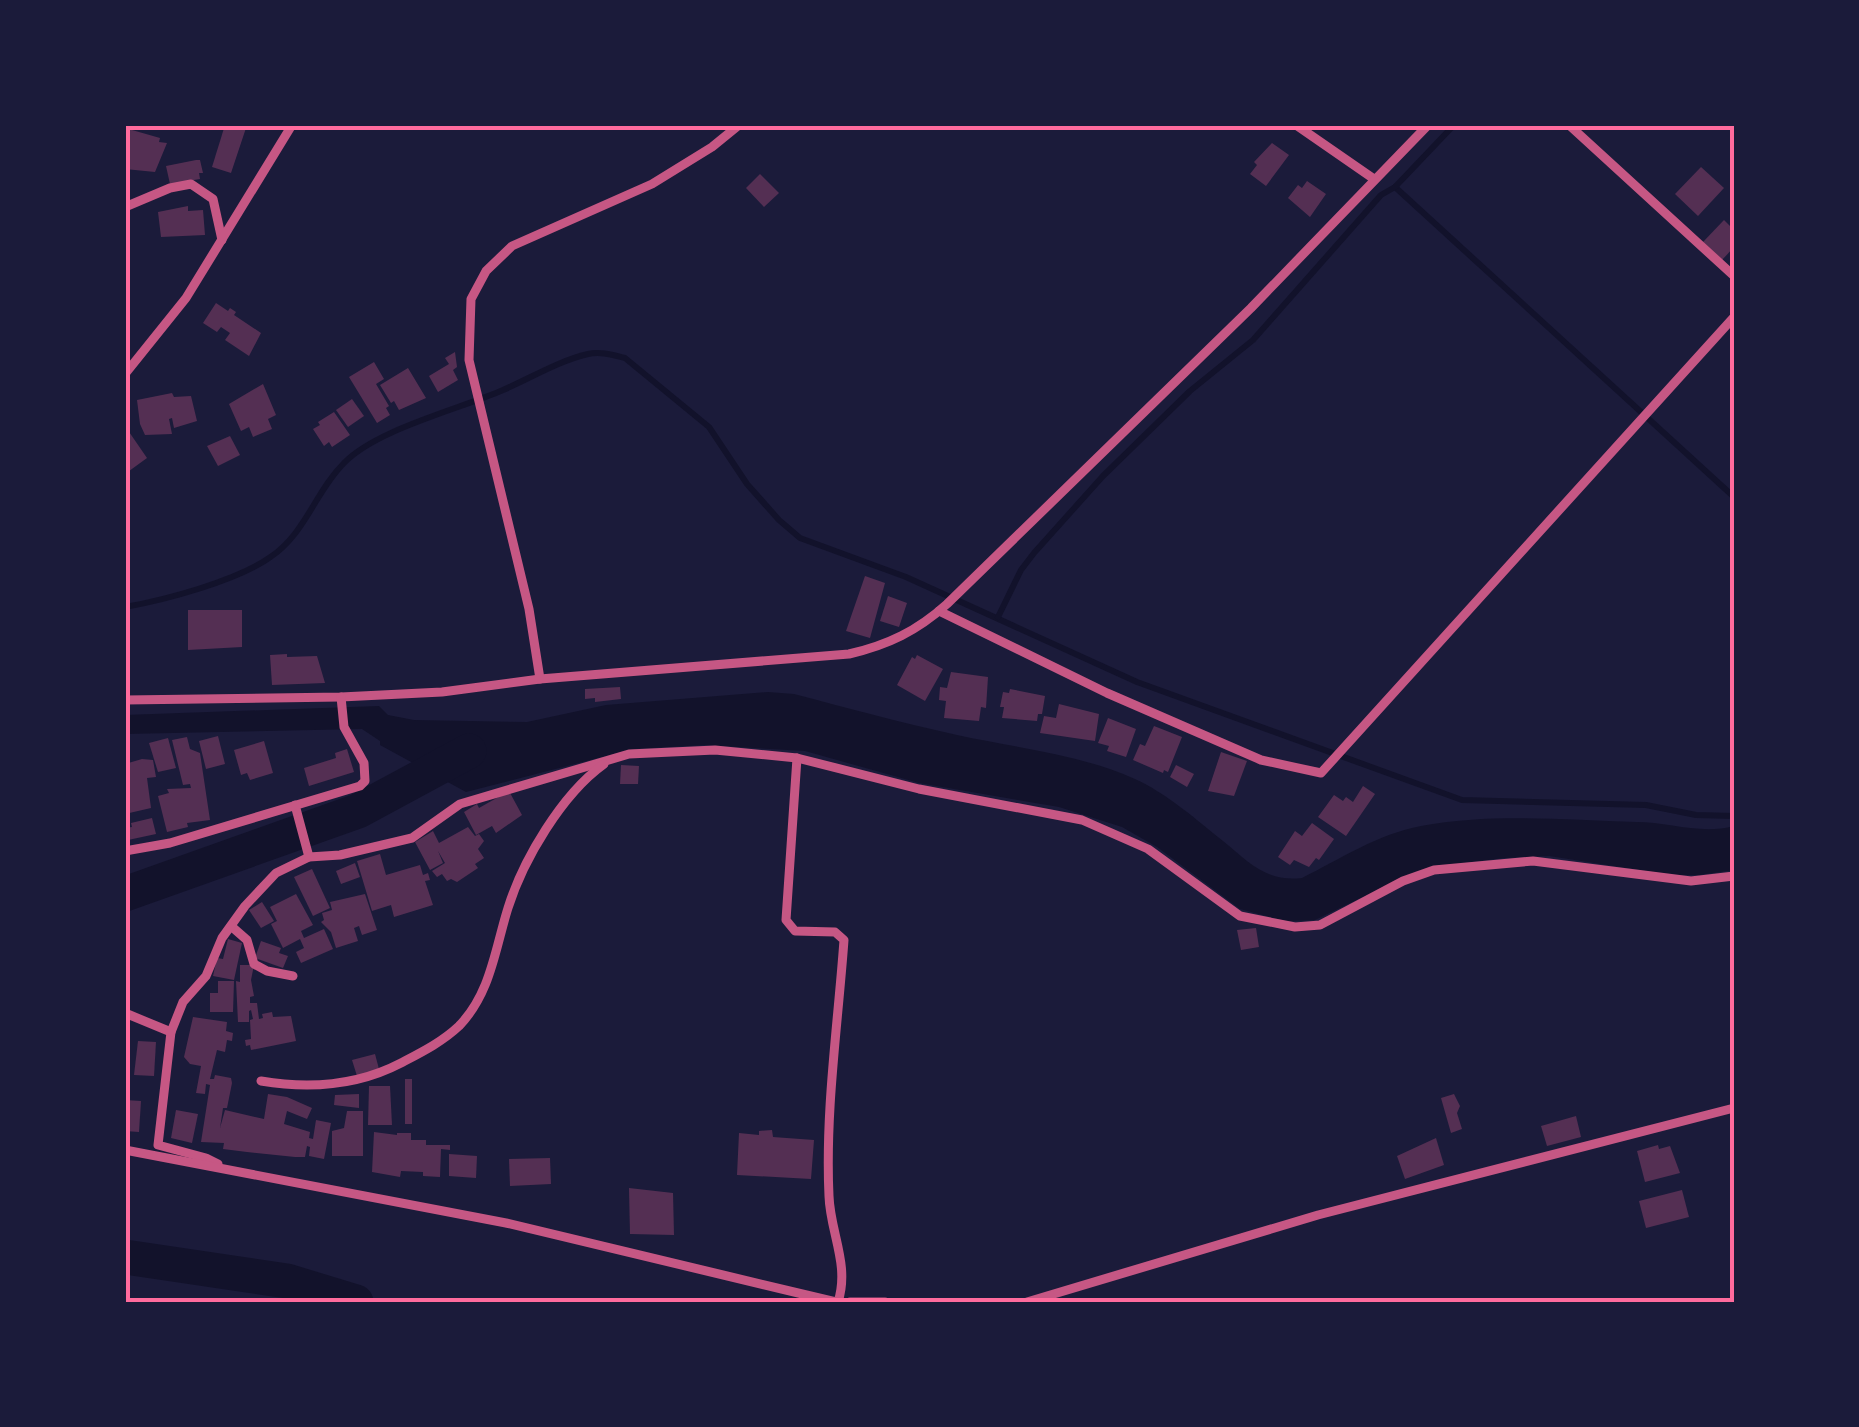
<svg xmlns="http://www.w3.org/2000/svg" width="1859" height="1427" viewBox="0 0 1859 1427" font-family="Quicksand,sans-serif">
  <rect width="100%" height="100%" fill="#1b1b3a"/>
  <path fill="#12122b" d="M768,692l26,2c54,14 108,29 163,41 60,13 122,19 178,44 31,14 62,41 88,62 26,21 42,41 79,37 38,-19 76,-44 119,-52 69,-13 144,-6 215,-4 33,0 65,13 98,4v44l-35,5h-27l-123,-19 -45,2 -72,9 -34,13 -83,40 -30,1 -45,-12 -83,-62 -35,-20 -63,-20 -140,-24 -114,-32 -100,-6 -72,4 -167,43 -86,-47v-4l-18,-12 -237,5v-19l254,-9 9,9 26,5 113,2 79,-17z"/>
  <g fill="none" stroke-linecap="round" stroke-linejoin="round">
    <g stroke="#12122b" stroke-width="6">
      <path d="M1395,187l339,310"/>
      <path d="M125,607c40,-7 111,-26 144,-49 36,-23 46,-66 75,-95 33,-34 116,-54 159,-73 28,-12 55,-29 85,-36 12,-3 25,1 37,4l84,69 38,57 32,36 21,18 106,39 231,105 325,118 184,5 50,10 38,1"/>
      <path d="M998,617l23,-47 13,-17 69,-77 87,-85 63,-51 128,-145 14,-8 59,-62"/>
    </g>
    <g stroke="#12122b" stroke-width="35">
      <path d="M125,894l233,-83 111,-60"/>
      <path d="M125,1257l162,24 69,21"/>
    </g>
  </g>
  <g fill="#542f53">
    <path d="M225,125h22l-16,48 -19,-6z"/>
    <path d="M125,128l35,10 -1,4 8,1 -12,29 -30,-3z"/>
    <path d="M1272,143l17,12 -23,31 -16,-12 7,-9 -3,-3z"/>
    <path d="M196,160h4l3,13h-4l1,6 -30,5 -4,-18z"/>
    <path d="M1701,167l23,21 -26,28 -23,-22z"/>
    <path d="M760,174l19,19 -15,14 -18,-19z"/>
    <path d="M1307,181l19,13 -16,23 -22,-19 10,-13 4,3z"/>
    <path d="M188,206v5l15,-1 2,25 -44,2 -3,-25z"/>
    <path d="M1724,220l10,10v17l-12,13 -19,-18z"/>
    <path d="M216,303l12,8 2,-3 6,4 -2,3 27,18 -12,23 -24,-16 5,-7 -9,-6 -4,5 -14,-9z"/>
    <path d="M455,352l2,15 -4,3 5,10 -20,12 -9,-16 20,-12 -4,-6z"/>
    <path d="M374,362l10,17 -8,5 13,22 -3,2 4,7 -13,8 -28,-46z"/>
    <path d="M408,368l18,30 -27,12 -5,-9 -3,2 -11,-18z"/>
    <path d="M263,384l13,31 -8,4 4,10 -19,8 -4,-10 -8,4 -12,-27z"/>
    <path d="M172,393l2,4 17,-1 6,25 -23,7 -2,-10 -3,1 3,15 -27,1 -5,-11 -3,-24z"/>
    <path d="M352,399l12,17 -16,11 -12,-17z"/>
    <path d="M334,412l16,23 -18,12 -3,-5 -5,4 -11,-17 7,-4 -2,-3z"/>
    <path d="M125,426l22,32 -22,16z"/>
    <path d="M230,436l10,19 -22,11 -11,-20z"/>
    <path d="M865,576l20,7 -15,55 -24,-7z"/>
    <path d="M888,596l19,7 -8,24 -19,-6z"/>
    <path d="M188,610h54v37l-54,3z"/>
    <path d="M287,654v3l30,-1 8,27 -53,2 -2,-30z"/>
    <path d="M917,655l26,14 -18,32 -28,-16 15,-28 3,2z"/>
    <path d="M951,672l37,5 -2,31 -5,-1 -2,14 -35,-3 2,-17 -7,-1 1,-13 7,1z"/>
    <path d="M620,687l1,12 -26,3v-4l-10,1v-10z"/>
    <path d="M1010,689l35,7 -3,18h-4l-1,7 -35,-3 2,-11h-4l3,-15 6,1z"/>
    <path d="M1059,704l40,10 -4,27 -55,-8 4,-17 12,2z"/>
    <path d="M1108,718l28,11 -10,28 -19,-6 2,-5 -11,-3z"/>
    <path d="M1154,726l28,11 -14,35 -4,-2 -1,3 -30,-13 7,-16 5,2z"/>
    <path d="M218,736l7,28 -19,5 -7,-28z"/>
    <path d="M187,737l3,12 10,4 10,67 -23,3 1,4 -21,5 -9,-36 11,-3 -2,-4 24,-1 -1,-4 -7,1 -11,-45z"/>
    <path d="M168,738l8,30 -18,4 -9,-29z"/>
    <path d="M264,741l9,32 -23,7 -3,-7 -6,2 -7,-25z"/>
    <path d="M347,749l7,23 -45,14 -5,-18 32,-10 -1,-5z"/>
    <path d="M1221,752l26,9 -13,35 -26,-5z"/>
    <path d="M142,759l11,1 3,17 -9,1 4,30 -26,6v-31l3,-1 -3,-18z"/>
    <path d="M621,765l18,1 -1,18h-18z"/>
    <path d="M1176,765l18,9 -7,13 -17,-10z"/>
    <path d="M1363,786l12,8 -29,42 -28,-19 16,-22 9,6 3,-4 7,5z"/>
    <path d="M509,791l13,24 -26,18 -4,-7 -16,9 -12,-23 13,-8 2,4z"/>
    <path d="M152,818l4,16 -28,6 -3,-12 7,-1 -1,-4z"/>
    <path d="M1312,823l22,16 -15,21 -3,-2 -7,9 -15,-7 -4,5 -12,-8 17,-26 7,5z"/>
    <path d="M468,827l7,9 4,-2 5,7 -6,8 6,9 -9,6 3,4 -21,14 -6,-3 -4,2 -5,-7 -5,3 -5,-6 13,-8 -7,-12 5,12 -13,7 -15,-28 18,-11 6,12z"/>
    <path d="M380,854l6,21 34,-10 3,10 5,-2 2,7 -5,1 8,24 -39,12 -3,-12 -19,6 -15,-50z"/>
    <path d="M355,863l5,14 -19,7 -5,-13z"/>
    <path d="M312,869l18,39 -17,8 -19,-39z"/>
    <path d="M296,894l17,31 -12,6 3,7 20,-9 9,20 -32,14 -5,-11 8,-4 -4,-9 -17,9 -12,-24 6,-3 -7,-14z"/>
    <path d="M365,894l12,36 -15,5 -3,-9 -5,2 4,13 -22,7 -5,-16 -10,-10 3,-2 -2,-7 10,-3 -2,-8z"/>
    <path d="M262,902l12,19 -13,7 -12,-18z"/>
    <path d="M1256,928l3,19 -18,3 -4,-20z"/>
    <path d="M228,939l14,4 -8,37 -21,-4 4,-18 6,1z"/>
    <path d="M261,941l20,7 -2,5 9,3 -5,12 -28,-10z"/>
    <path d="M240,965h14l-3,15 3,16 -4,1v6h7l2,16 4,-1 -1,-4 10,-2 1,5 18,-1 5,25 -45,9 -1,-5 -4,1 -1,-6 6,-1 -1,-19 3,-1 -2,-9 -2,1v11h-11l-2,-41 4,1z"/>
    <path d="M218,981h16l-1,31h-23v-19h8z"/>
    <path d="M193,1017l34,5 -1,9 7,2 -1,8 -5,-1 -2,12 -8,-2 -7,29h4l1,-4 16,3 1,5 -5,25h-4l-3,20 5,-18 39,9 4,-25 19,3 25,11 -5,11 -20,-8 -3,13 26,8 -1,6 4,1 3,-19 15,3 -7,36 -15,-3 1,-9 -3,-1 -2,11h-10l-48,-5 -24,-3 1,-6 -23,-1 9,-57 -4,-1 -1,10 -9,-1 5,-27 -11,-2 -6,-7z"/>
    <path d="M138,1041l18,1 -2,34 -20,-1z"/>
    <path d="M375,1054l4,15 -22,7 -5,-16z"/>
    <rect x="405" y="1079" width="7" height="45"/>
    <path d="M369,1086h21l2,39h-24z"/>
    <path d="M359,1094v14l-25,-3 1,-10z"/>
    <path d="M1454,1094l6,12 -3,7 5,16 -11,4 -10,-35z"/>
    <path d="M125,1100l16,1 -2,31 -14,-1z"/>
    <path d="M176,1110l22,4 -6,29 -21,-5z"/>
    <path d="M347,1111h16v45h-31v-25l12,-3z"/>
    <path d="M1576,1116l5,21 -34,9 -6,-20z"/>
    <path d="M772,1130l1,7 41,3 -3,39 -74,-4 2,-42 20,2v-4z"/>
    <path d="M374,1132l23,3v-2h14v7h15v5h24v5l-9,-1 -1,28 -17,-1v-4l-22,-1 -1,6 -28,-5z"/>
    <path d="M1436,1138l8,27 -39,14 -8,-23z"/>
    <path d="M1658,1145l1,4 11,-3 10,27 -35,9 -8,-31z"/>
    <path d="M449,1154l28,2 -1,22 -27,-2z"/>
    <path d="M550,1158l1,26 -41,2 -1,-27z"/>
    <path d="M629,1188l44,5 1,42 -44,-1z"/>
    <path d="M1682,1190l7,27 -43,11 -7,-27z"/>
  </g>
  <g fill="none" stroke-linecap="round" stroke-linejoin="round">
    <g stroke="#c65784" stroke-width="9">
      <path d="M1296,125l78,54"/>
      <path d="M1569,125l165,151"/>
      <path d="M125,207l45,-19 21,-4 22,15 9,41"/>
      <path d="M125,374l61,-76 106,-173"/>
      <path d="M939,611l168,82 154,67 60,13 413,-456"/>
      <path d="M540,679l-11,-70 -60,-249 2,-61 15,-28 26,-25 140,-62 60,-37 27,-22"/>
      <path d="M125,700l216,-3 101,-5 98,-13 309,-25c39,-9 68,-23 98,-50l304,-296 177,-183"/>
      <path d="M797,758l-11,162 9,11 40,1 9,8c-6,84 -19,171 -15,256 1,36 21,69 9,106"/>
      <path d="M295,805l14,52"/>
      <path d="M125,851l45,-8 190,-57 5,-5 -1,-18 -20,-36 -3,-30"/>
      <path d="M231,926l16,14 7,24 13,7 26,5"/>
      <path d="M125,1013l46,19 -13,113 48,13 12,6"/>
      <path d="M171,1032l12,-30 23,-26 16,-38 23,-32 31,-33 33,-16 31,-2 72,-17 48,-34 169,-50 86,-4 82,8 122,31 163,31 66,29 92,67 55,11 25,-2 83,-44 31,-11 99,-9 158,20 43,-5"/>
      <path d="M261,1081c48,8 96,5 140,-18 21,-11 41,-21 58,-37 32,-33 36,-77 49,-118 15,-48 54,-114 96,-144"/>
      <path d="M125,1150l381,73 330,79"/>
      <path d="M850,1302h35"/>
      <path d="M1027,1302l291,-87 416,-107"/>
    </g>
  </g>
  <rect width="1859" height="1427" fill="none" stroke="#1b1b3a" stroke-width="255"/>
  <rect x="128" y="128" width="1604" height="1172" fill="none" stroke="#ff6b9d" stroke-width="4"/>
</svg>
